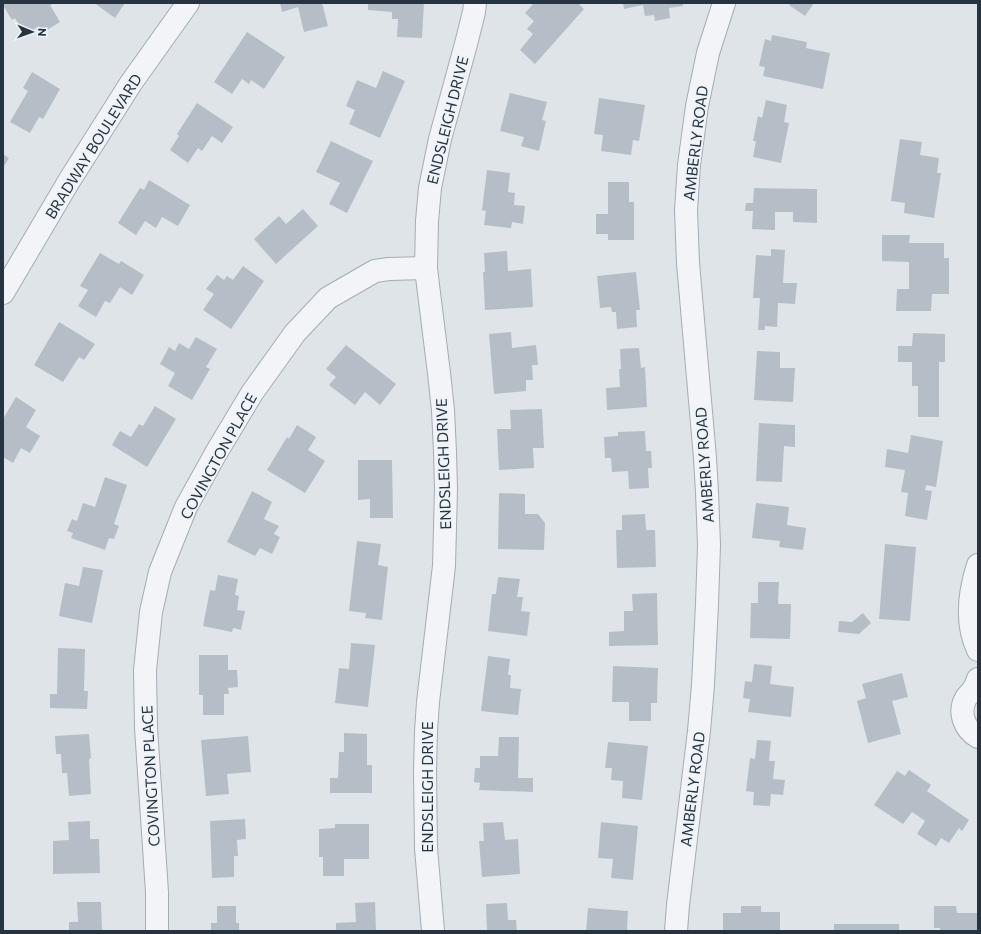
<svg xmlns="http://www.w3.org/2000/svg" width="981" height="934" viewBox="0 0 981 934" font-family="Commissioner,sans-serif">
  <rect width="100%" height="100%" fill="#dfe4e9"/>
  <g fill="#b5bec7">
    <path d="M3,3h52l-5,2 10,17 -18,11 -3,-7 -14,9 -10,-17 -3,2 -9,-15z"/>
    <path d="M94,3h31l-10,15z"/>
    <path d="M280,3h42l6,23 -24,6 -6,-25 -16,5z"/>
    <path d="M368,3h56l-2,35 -25,-1 1,-18h-6v-7l-24,-2z"/>
    <path d="M534,3h44l6,6 -49,55 -15,-14 13,-16 -6,-5 7,-8 -9,-8z"/>
    <path d="M623,3h60v3l-14,2 1,10 -15,3 -1,-6 -9,1 -2,-11 -19,4z"/>
    <path d="M790,3h24l-9,13 -16,-11z"/>
    <path d="M247,32l38,25 -21,32 -13,-9 -2,4 -7,-5 -10,15 -18,-12z"/>
    <path d="M772,35l35,7 -1,6 24,5 -7,36 -60,-13 2,-9 -6,-1 6,-27 6,2z"/>
    <path d="M383,71l22,10 -25,57 -31,-14 6,-14 -9,-4 11,-26 19,8z"/>
    <path d="M32,72l28,17 -17,30 -4,-2 -9,16 -20,-11 18,-31 -5,-3z"/>
    <path d="M510,93l37,9 -5,18 4,1 -7,30 -18,-5 3,-9 -24,-6z"/>
    <path d="M599,98l46,7 -6,36 -6,-1 -2,15 -30,-4 2,-16 -9,-1z"/>
    <path d="M766,100l21,5 -3,17 5,1 -8,40 -28,-6 3,-16h-3l5,-25 4,2z"/>
    <path d="M197,103l36,24 -11,16 -10,-7 -10,15 -4,-3 -10,15 -18,-13 9,-14 -2,-2z"/>
    <path d="M900,139l22,3 -2,13 19,3 -2,15h4l-7,45 -30,-5 1,-10 -14,-2z"/>
    <path d="M331,141l42,20 -26,52 -18,-9 11,-21 -24,-11z"/>
    <path d="M3,154l6,4 -6,10z"/>
    <path d="M487,170l23,3 -2,19 7,1 -1,12 11,1 -2,18 -11,-2 -1,6 -27,-3 2,-14 -4,-1z"/>
    <path d="M149,180l41,25 -12,21 -16,-9 -6,11 -11,-7 -9,14 -18,-12 22,-35 4,2z"/>
    <path d="M608,182h21v20h5v38h-26v-6h-12v-20h12z"/>
    <path d="M754,188l63,1v34l-24,-1v-10h-18v18l-23,-1 1,-18h-8l1,-8h7z"/>
    <path d="M303,209l15,17 -42,38 -22,-25 25,-23 7,8z"/>
    <path d="M882,235h28l-1,8h35v15h5v36h-17l-1,17h-35l1,-22h12v-27l-27,-1z"/>
    <path d="M771,249l14,1 -2,33h14l-2,21 -17,-1 -1,24 -12,-1v4h-7l2,-32h-7l3,-43 15,1z"/>
    <path d="M507,251l1,20 23,-2 2,38 -48,3 -2,-38h2l-1,-19z"/>
    <path d="M100,253l19,11 2,-3 23,14 -12,20 -12,-8 -10,16 -5,-2 -9,16 -18,-11 10,-16 -8,-4z"/>
    <path d="M243,266l21,15 -33,48 -28,-19 11,-16 -8,-5 11,-14 7,5 3,-4 6,4z"/>
    <path d="M636,272l4,38h-4l1,17 -20,2 -1,-17h-4l-1,-5 -11,1 -3,-32z"/>
    <path d="M59,322l36,22 -11,16 -5,-3 -16,25 -29,-17z"/>
    <path d="M511,332l1,16 24,-3 2,20h-6l1,15h-7v11l-32,3 -5,-60z"/>
    <path d="M913,333l32,1v28h-6v55h-21v-31h-6v-24h-14v-16h14z"/>
    <path d="M196,337l21,12 -11,18 4,2 -18,31 -24,-14 7,-13 -15,-9 9,-17 6,4 4,-8 10,6z"/>
    <path d="M346,345l50,39 -16,21 -15,-13 -10,13 -26,-20 7,-8 -10,-8z"/>
    <path d="M639,348l2,20 4,-1 2,40 -40,3 -1,-22 14,-1 -1,-18h2l-1,-20z"/>
    <path d="M757,351l23,1v16h15l-2,34 -39,-2z"/>
    <path d="M16,397l20,13 -10,17 14,9 -10,17 -9,-5 -8,15 -10,-6v-38z"/>
    <path d="M155,406l21,13 -29,48 -35,-22 8,-14 11,6 8,-13 4,2z"/>
    <path d="M542,409l2,39h-11l1,20 -35,2 -2,-41h14l-1,-19z"/>
    <path d="M759,423l36,2v22l-11,-1 -2,36 -26,-1z"/>
    <path d="M297,425l19,12 -8,13 17,11 -20,32 -38,-23 20,-33 2,2z"/>
    <path d="M645,431l1,20h5l1,17h-4l1,20 -20,1 -1,-18 -16,1 -1,-14h-6l-1,-21 14,-1v-4z"/>
    <path d="M911,435l32,6 -7,46 -10,-2 -1,5 7,1 -5,29 -22,-4 3,-23 -7,-1 4,-22 -20,-3 2,-18 21,4z"/>
    <path d="M358,460h34l1,58h-23v-19l-12,1z"/>
    <path d="M105,477l22,8 -13,39 5,2 -5,13 -5,-1 -4,12 -34,-12 2,-5 -6,-2 5,-12 5,2 6,-18 12,4z"/>
    <path d="M252,491l20,11 -8,17 15,7 -5,8 6,3 -8,17 -12,-6 -5,8 -28,-14z"/>
    <path d="M499,493l26,1v20h13l7,9 -1,27 -46,-1z"/>
    <path d="M756,503l33,4 -2,18 19,3 -3,22 -24,-3 1,-6 -28,-3z"/>
    <path d="M645,514l1,16h9l1,37 -39,1 -1,-38h6v-15z"/>
    <path d="M357,541l24,3 -3,21 10,2 -6,53 -17,-2 1,-5 -17,-2z"/>
    <path d="M885,544l31,3 -6,74 -31,-2z"/>
    <path d="M83,567l20,3 -11,53 -33,-7 6,-33 14,3z"/>
    <path d="M218,575l20,4 -3,16 4,1 -2,14 8,1 -4,19 -8,-2 -1,4 -29,-6 7,-36 5,1z"/>
    <path d="M498,577l22,2 -3,18h6l-2,14 9,1 -3,24 -39,-5 4,-37h4z"/>
    <path d="M758,582h21l-1,22h13l-1,35 -40,-1 1,-35h7z"/>
    <path d="M657,593l1,52 -49,1v-14l15,-1v-20h9l-1,-17z"/>
    <path d="M863,613l8,10 -12,11 -21,-2 1,-11 13,1z"/>
    <path d="M351,643l24,2 -7,62 -33,-4 4,-35 10,1z"/>
    <path d="M58,648l27,1 -1,42h4l-1,18 -37,-1v-14h7z"/>
    <path d="M199,655h29v15h9l1,17 -10,1 1,6h-5v21h-21v-20h-4z"/>
    <path d="M488,656l22,3 -2,16h3l-1,13 11,1 -3,26 -37,-4z"/>
    <path d="M754,664l18,2 -2,18 24,3 -3,30 -43,-5 2,-13 -7,-1 2,-17 7,1z"/>
    <path d="M613,666l45,2 -1,35h-6v18h-22v-19h-17z"/>
    <path d="M902,673l6,24 -16,4 9,33 -33,9 -11,-42 9,-3 -4,-14z"/>
    <path d="M344,733l23,1v31h5v28h-42v-15h8l1,-26h5z"/>
    <path d="M89,734l2,24 -2,1 2,35 -22,2 -2,-23h-5l-1,-19h-5l-1,-18z"/>
    <path d="M248,736l3,36 -24,2 2,20 -23,2 -5,-56z"/>
    <path d="M499,737h20l-1,41h15v14l-54,-2 1,-7 -6,-1 1,-14h5v-12h18z"/>
    <path d="M757,740l14,1 -2,20h6l-2,18 12,1 -2,15 -12,-1 -1,12 -17,-1 1,-13 -8,-1 4,-33 5,1z"/>
    <path d="M608,742l40,4 -6,54 -20,-2 1,-17 -12,-1 1,-12h-7z"/>
    <path d="M909,770l22,15 -4,6 42,29 -7,11 -3,-3 -10,15 -8,-5 -5,8 -19,-12 8,-13 -13,-9 -9,12 -29,-19 23,-34 8,5z"/>
    <path d="M245,819l1,20 -9,1 1,16h-4v21l-22,1 -2,-57z"/>
    <path d="M90,821v18h9l1,34 -47,1v-33l16,-1 -1,-18z"/>
    <path d="M503,822l2,18 13,-1 2,35 -38,3 -3,-36h5l-1,-18z"/>
    <path d="M601,822l37,4 -5,54 -22,-2 2,-19 -15,-1z"/>
    <path d="M335,824h34v35h-25v17h-21v-19h-4v-28l16,-1z"/>
    <path d="M77,902h24l1,29h-33v-9h9z"/>
    <path d="M375,902l1,29h-40v-8l20,-1 -1,-19z"/>
    <path d="M507,903l1,17h8l1,11h-30l-1,-27z"/>
    <path d="M217,906h19v17h3v8h-28v-8h6z"/>
    <path d="M741,906h20v6h19v19h-57v-18h18z"/>
    <path d="M934,906h22l1,7h21v18h-38v-3h-6z"/>
    <path d="M588,908l40,3 -1,20h-41z"/>
    <rect x="834" y="924" width="65" height="7"/>
  </g>
  <g fill="none" stroke-linecap="round" stroke-linejoin="round">
    <g stroke="#a4acb4" stroke-width="24">
      <g id="minor">
        <path d="M3,293l66,-112 62,-98 57,-80"/>
        <path d="M978,565c-9,28 -13,58 0,85"/>
        <path d="M978,679c-1,3 -2,6 -4,9 -2,4 -6,7 -8,10 -8,14 -2,31 12,39"/>
        <path d="M157,931v-39l-11,-164 -1,-58 6,-58 9,-40 26,-65 30,-54 36,-60 43,-60 33,-35 47,-27 14,-2 37,-1"/>
        <path d="M433,931l-7,-83 -1,-77 1,-40 2,-29 16,-136 2,-77 -1,-37 -2,-42 -4,-37 -11,-88 -2,-17 1,-47 3,-33 10,-49 26,-95 8,-32 1,-9"/>
        <path d="M676,931l2,-26 21,-174 4,-46 4,-81 2,-59 -2,-53 -2,-34 -17,-195 -2,-53 3,-45 8,-59 11,-53 16,-50"/>
      </g>
    </g>
    <use href="#minor" stroke="#f2f4f7" stroke-width="22"/>
  </g>
  <g text-anchor="middle" dominant-baseline="central" stroke-width="3.5" stroke-linejoin="round" paint-order="stroke">
    <g font-size="15" fill="#263442" stroke="#eef3f7">
      <text transform="translate(447 120) rotate(-76)">ENDSLEIGH DRIVE</text>
      <text transform="translate(695 143) rotate(-83)">AMBERLY ROAD</text>
      <text transform="translate(93 146) rotate(-58)">BRADWAY BOULEVARD</text>
      <text transform="translate(218 456) rotate(-61)">COVINGTON PLACE</text>
      <text transform="translate(443 464) rotate(-92)">ENDSLEIGH DRIVE</text>
      <text transform="translate(704 465) rotate(-94)">AMBERLY ROAD</text>
      <text transform="translate(150 776) rotate(-93)">COVINGTON PLACE</text>
      <text transform="translate(427 787) rotate(-90)">ENDSLEIGH DRIVE</text>
      <text transform="translate(692 789) rotate(-83)">AMBERLY ROAD</text>
    </g>
  </g>
  <rect width="981" height="934" fill="none" stroke="#263442" stroke-width="8"/>
  <g transform="translate(32 32) rotate(92)" stroke="#eef3f7" stroke-width="3" paint-order="stroke">
  <path d="M0-3L7 15L0 10L-7 15Z" fill="#263442"/>
  <text y="-6" font-size="11" font-weight="bold" text-anchor="middle" fill="#263442">N</text>
  </g>
</svg>
